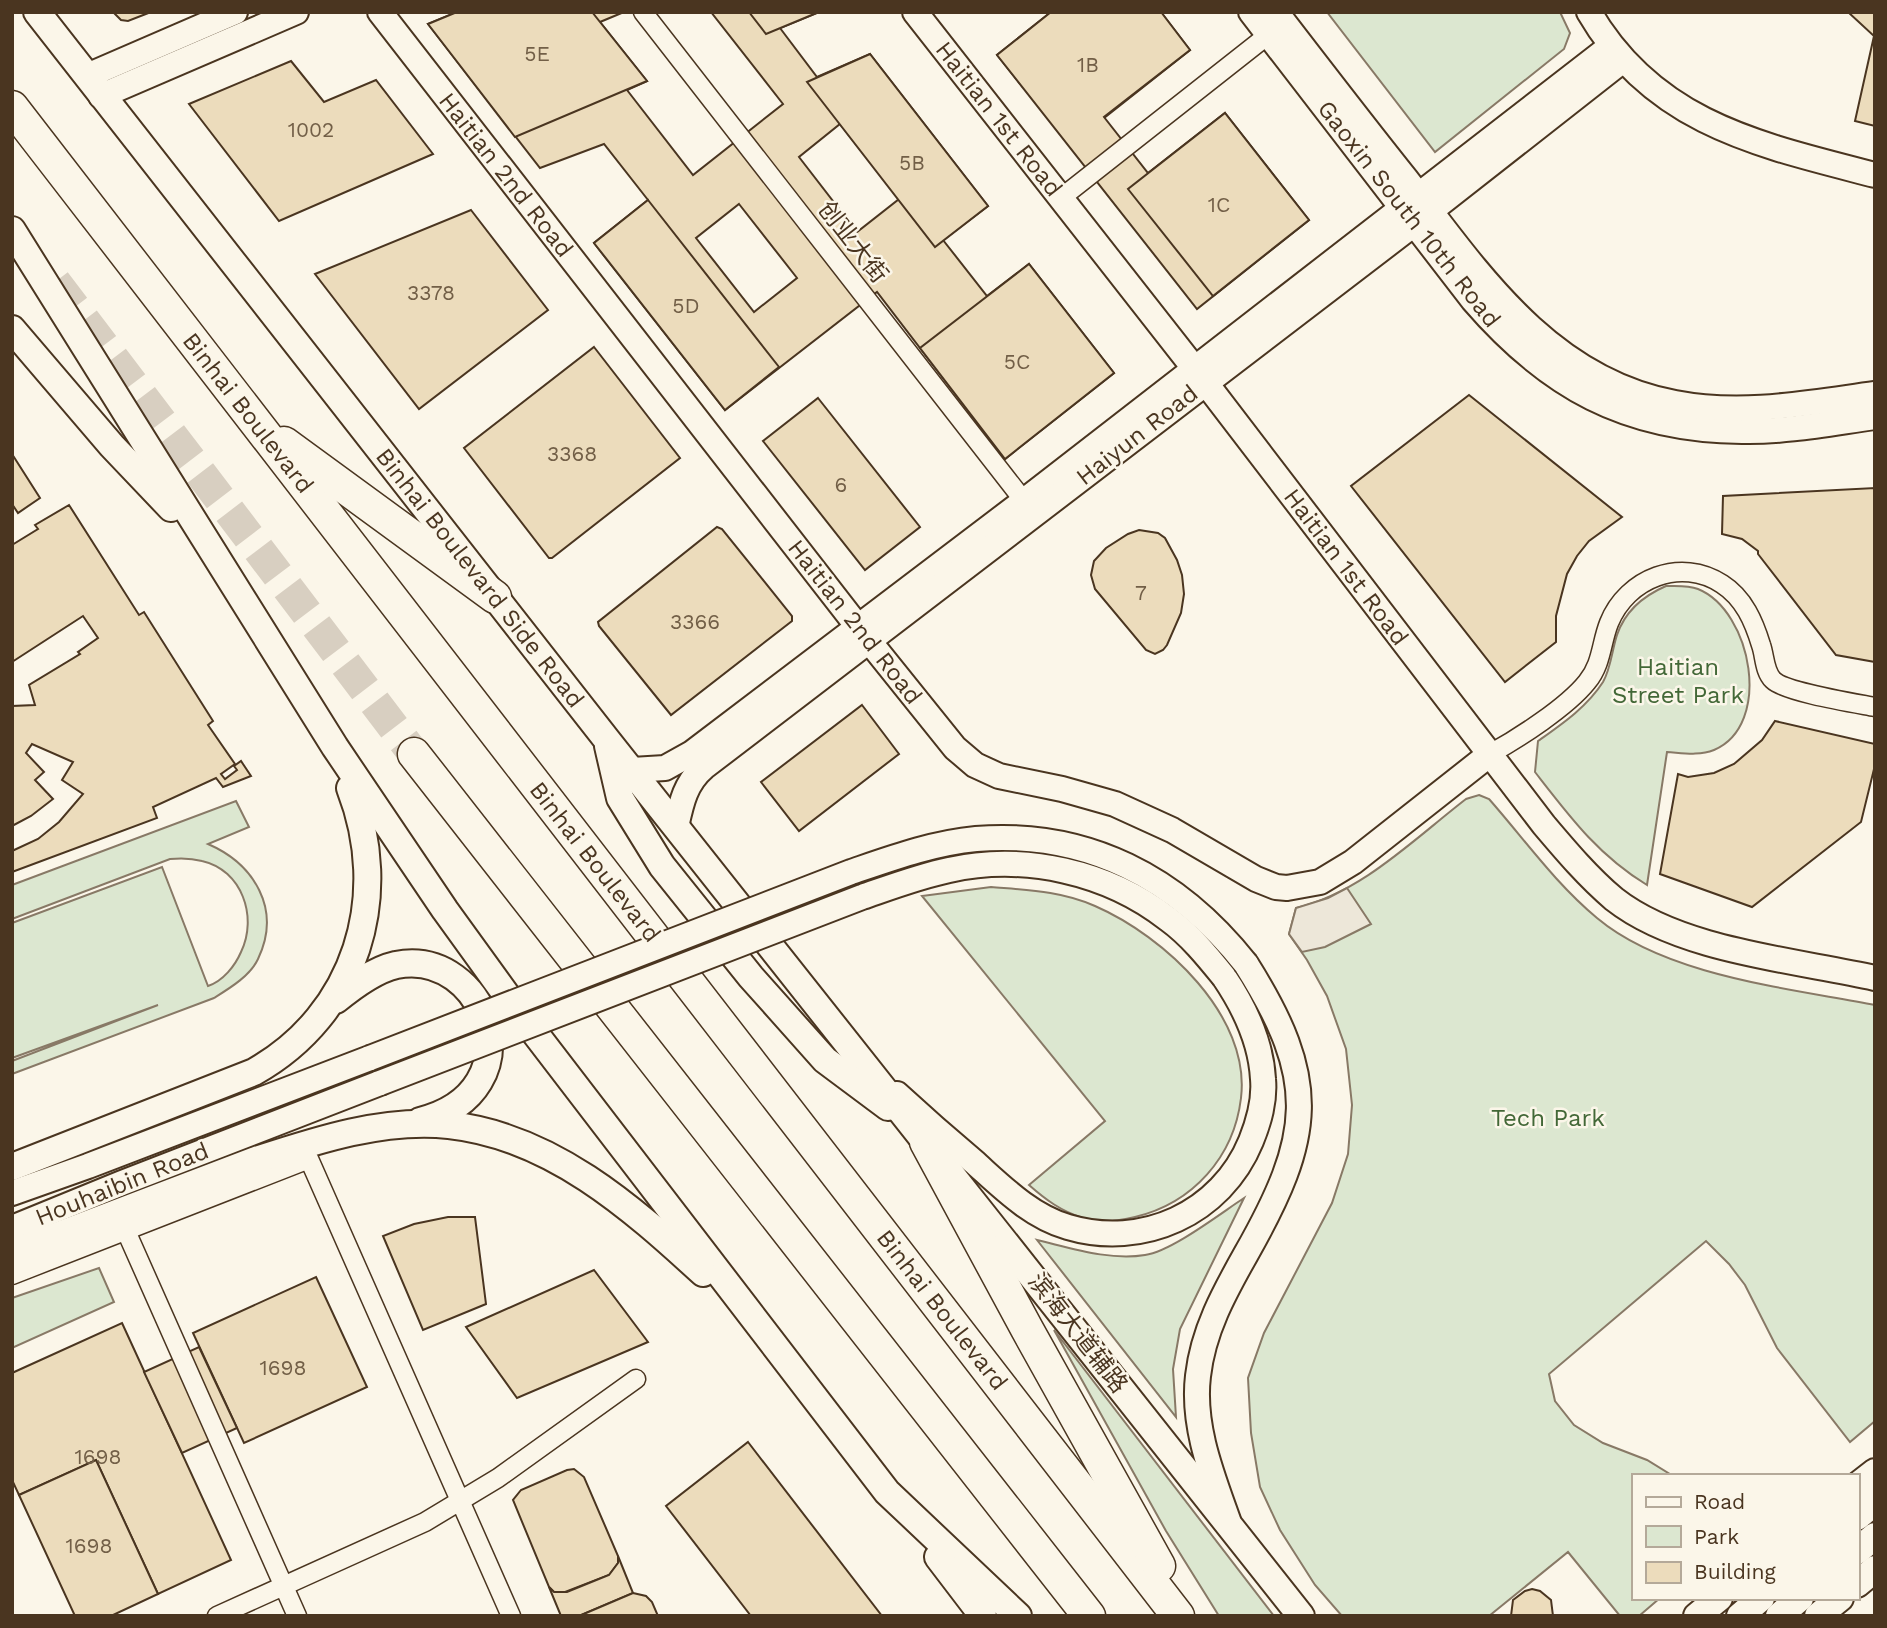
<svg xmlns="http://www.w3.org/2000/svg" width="1887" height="1628" viewBox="0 0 1887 1628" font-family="'Work Sans','Noto Sans SC',sans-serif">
  <rect width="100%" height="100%" fill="#fbf6e9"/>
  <g fill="#dce7d0" stroke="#887966" stroke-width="2">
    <path d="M1327,12h233l10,21 -6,16 -129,103z"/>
    <path d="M1666,586c11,0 22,-1 32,3 54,22 75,136 16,161 -15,6 -31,3 -47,2l-20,133c-49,-30 -77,-68 -112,-113l3,-31c24,-17 49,-34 65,-59 8,-14 9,-32 14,-47 8,-24 26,-39 49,-49z"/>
    <path d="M1479,795l10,4c36,41 66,84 108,119 69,58 191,70 278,87v416l-25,21 -73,-94 -32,-63 -16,-21 -23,-23 -157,133 6,27 19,24 29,18 44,17 26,16h-40v122h27l-21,18h-19l-52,-64 -79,64h-147l-27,-31 -35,-55 -20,-43 -9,-54 -3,-55 16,-45 68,-130 16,-49 4,-49 -6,-56 -19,-53 -20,-36 -18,-26 7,-26c65,-15 118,-69 170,-109z"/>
    <path d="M236,801l13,26 -41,17c46,20 74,65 50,115 -8,17 -28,29 -44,39l-202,76v-13l146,-56 -146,53v-135l150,-56 46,119c15,-5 27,-20 33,-34 17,-35 1,-82 -39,-91 -11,-3 -22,-3 -32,-2l-158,60v-34z"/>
    <path d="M991,887c36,3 71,4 104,19 69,30 156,110 146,192 -7,59 -48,105 -106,119 -16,4 -36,6 -52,1 -22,-7 -37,-18 -54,-33l76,-64 -183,-225z"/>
    <path d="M1244,1198l-64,131 -7,40 3,48 -139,-177c34,8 73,21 108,15 27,-4 76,-42 99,-57z"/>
    <path d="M99,1268l15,34 -102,46v-50z"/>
    <path d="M1054,1330l220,286h-55l-53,-85z"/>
  </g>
  <path fill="#ede7d9" stroke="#887966" stroke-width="2" d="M1347,888l24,36 -46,23 -23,5 -13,-18 7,-26 32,-10z"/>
  <g fill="#ecdcbc" stroke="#4a3520" stroke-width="2" fill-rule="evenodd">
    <path d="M113,12h38l-23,9 -7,-1z"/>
    <path d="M457,12h167l-24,10 47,59 -20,9 66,85 90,-71 -72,-92h108l-39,16 37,49 53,-23 118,152 -45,34 44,56 42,-32 85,109 -109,86 -128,-167 -152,118 -131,-167 54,-43 -44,-56 -64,24 -112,-144zM840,124l59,75 -42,33 -58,-75zM739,204l58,74 -43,34 -58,-74z"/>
    <path d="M457,12h135l55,69 -132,56 -87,-113z"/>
    <path d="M749,12h70l-53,22z"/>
    <path d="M1051,12h68l18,23 26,-20 27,35 -105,83 -47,-60 -16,13 -25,-31z"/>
    <path d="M1051,12h110l29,38 -86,67 44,56 77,-60 84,107 -112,89 -200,-254z"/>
    <path d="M1848,12h27v114l-20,-5 19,-85z"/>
    <path d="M870,54l118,152 -53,41 -128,-165z"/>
    <path d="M291,61l33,41 52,-22 57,74 -154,67 -90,-117z"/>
    <path d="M1225,113l84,107 -96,76 -85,-107z"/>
    <path d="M648,200l131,167 -54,43 -131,-167z"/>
    <path d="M471,210l77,100 -129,99 -104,-135z"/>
    <path d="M1029,264l85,109 -109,86 -85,-111z"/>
    <path d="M594,347l86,111 -128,100h-3l-85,-110z"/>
    <path d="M1469,395l153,122 -33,24 -12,15 -10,18 -11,42v26l-51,40 -154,-196z"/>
    <path d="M818,398l102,129 -55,43 -102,-129z"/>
    <path d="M12,454l28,44 -22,15 -6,-9z"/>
    <path d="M1875,488v174l-39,-7 -78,-101v-3l-16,-12 -20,-5 1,-38z"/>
    <path d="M69,505l70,110 5,-3 69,109 -5,4 27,39 -14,10 4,5 12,-9 -3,-4 7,-5 10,15 -28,11 -7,-9 -63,29 4,11 -145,54v-21l26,-12 21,-17 24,-28 -21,-14 11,-18 -41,-18 -6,9 18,19 -9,8 18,19 -22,17 -19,10v-120l23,-1 -6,-20 51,-31 -2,-2 20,-14 -15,-22 -71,46v-117l26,-16 -3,-4z"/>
    <path d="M717,527l5,2 70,87v5l-121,94 -72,-89 -1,-4z"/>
    <path d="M1139,530l19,3 7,5 12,22 5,15 2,19 -3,19 -14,32 -4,5 -8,4 -9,-4 -51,-61 -4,-14 3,-14 12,-13 22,-14z"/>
    <path d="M862,705l37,49 -100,77 -38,-49z"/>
    <path d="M1775,721l100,23v21l-14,57 -109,85 -92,-33 18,-100 10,3 26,-4 20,-9 28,-24z"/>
    <path d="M448,1217h27l11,87 -63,26 -40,-94 31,-12z"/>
    <path d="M594,1270l54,72 -131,56 -51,-71z"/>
    <path d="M316,1277l51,110 -123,56 -51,-110z"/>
    <path d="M122,1323l109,237 -73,34 -62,-134 -77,35 -7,-15v-107z"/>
    <path d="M199,1347l38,81 -55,25 -38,-81z"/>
    <path d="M748,1442l134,174h-131l-85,-110z"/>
    <path d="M96,1460l62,134 -47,22h-36l-56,-121z"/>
    <path d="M574,1469l10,8 34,79v7l-9,12 -49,19 -6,-2 -5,-5 -36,-87 8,-10 46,-20z"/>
    <path d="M618,1556l15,37 -54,23h-18l-12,-29 5,5h13l42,-17 9,-12z"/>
    <path d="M1532,1589l8,2 11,9 2,16h-42l2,-16 12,-9z"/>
    <path d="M633,1593l13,3 6,6 6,14h-79z"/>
  </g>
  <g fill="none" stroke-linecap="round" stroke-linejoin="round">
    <path stroke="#d8cfc1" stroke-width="32" stroke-dasharray="32 16" stroke-linecap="butt" d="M55,282l359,472"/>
    <g stroke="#4a3520" stroke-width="21">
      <g id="street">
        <path d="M643,12l381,489"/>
        <path d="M1061,198l207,-163"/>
        <path d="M1490,754c29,-16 77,-47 97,-72 15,-18 14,-39 22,-59 18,-45 72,-66 113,-39 22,14 32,38 39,61 4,11 3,26 12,35 12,12 81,23 102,27"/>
        <path d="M126,1231l171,385"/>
        <path d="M12,1275l297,-116 202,457"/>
        <path d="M217,1616l208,-94 73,-44 138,-99"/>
      </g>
    </g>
    <g stroke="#4a3520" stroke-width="28">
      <g id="secondary">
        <path d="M380,12l489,629 86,107 20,17 24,11 63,13 53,15 57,26 84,49 20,8 11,1 33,-6 33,-20 137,-108"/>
        <path d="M915,12l290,370 339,443c22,26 44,52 70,74 66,52 181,61 261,79"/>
        <path d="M1251,12l222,288c75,87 153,130 269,131 44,1 89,-8 133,-14"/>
        <path d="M1276,12c43,56 86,112 130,167 72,94 143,201 269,224 67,13 133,0 200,-9"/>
        <path d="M1589,12c65,112 171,133 286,163"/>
        <path d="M87,76l148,-64"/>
        <path d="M101,96l195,-84"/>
        <path d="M632,770l33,-2 27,-15 332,-252 587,-455"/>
        <path d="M676,827c5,-23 9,-44 28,-60l710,-543 209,-164"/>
        <path d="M897,1094c25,23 50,45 76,67 28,25 57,55 95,66 74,22 153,-13 183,-86 8,-20 14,-40 12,-62 -2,-38 -18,-71 -39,-102"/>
        <path d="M12,1193l76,-27 282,-108"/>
        <path d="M12,1228l110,-45 258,-100"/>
        <path d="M1228,1520c-16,-45 -36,-94 -30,-144 5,-45 26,-83 48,-122 67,-118 74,-173 0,-290"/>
      </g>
    </g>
    <g stroke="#4a3520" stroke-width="30">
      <g id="primary">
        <path d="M37,12l570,728 694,876"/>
        <path d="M12,230l323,517 110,163 73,101 369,481 131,124"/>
        <path d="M12,329l100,117 59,62"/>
        <path d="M608,746l12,52 42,68 89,111 74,83 63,47"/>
        <path d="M336,1000c17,-14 38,-30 60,-35 90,-18 143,126 24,156"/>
        <path d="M12,1167l242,-95c103,-58 138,-176 96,-284"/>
        <path d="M12,1253l244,-93c61,-20 128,-42 193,-35 102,11 182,82 254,148"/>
        <path d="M1857,1486l18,-14"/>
        <path d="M1857,1517l18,-15"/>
        <path d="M1857,1551l18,-15"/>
        <path d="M938,1557l45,59"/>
        <path d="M1857,1584l18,-15"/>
        <path d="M1697,1616l22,-18"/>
        <path d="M1740,1616l21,-18"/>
        <path d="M1779,1616l21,-18"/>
        <path d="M1818,1616l22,-18"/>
      </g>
    </g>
    <g stroke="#4a3520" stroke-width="35">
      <g id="highway">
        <path d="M12,107l1166,1509"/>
        <path d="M284,443l211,154"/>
        <path d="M414,754l675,862"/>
        <path d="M926,1142l101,187 132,237"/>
      </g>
    </g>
    <use href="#street" stroke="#fbf6e9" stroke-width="18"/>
    <use href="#secondary" stroke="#fbf6e9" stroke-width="24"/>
    <use href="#primary" stroke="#fbf6e9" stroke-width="26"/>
    <use href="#highway" stroke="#fbf6e9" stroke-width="32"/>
    <g stroke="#4a3520" stroke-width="28" stroke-linecap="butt">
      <g id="secondary-bridge">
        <path d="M370,1058l481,-186c41,-14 82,-29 125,-33 111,-9 202,39 270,125"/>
        <path d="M380,1083l482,-186c29,-10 58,-21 87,-27 75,-17 159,2 219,49 22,16 39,37 56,58"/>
      </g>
    </g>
    <use href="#secondary-bridge" stroke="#fbf6e9" stroke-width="24"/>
  </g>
  <g text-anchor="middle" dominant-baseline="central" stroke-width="5" stroke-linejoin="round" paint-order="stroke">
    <g font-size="21" fill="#725f47">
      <text x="537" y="53">5E</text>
      <text x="1088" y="64">1B</text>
      <text x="311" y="129">1002</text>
      <text x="912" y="162">5B</text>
      <text x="1219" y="204">1C</text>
      <text x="431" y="292">3378</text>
      <text x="686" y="305">5D</text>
      <text x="1017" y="361">5C</text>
      <text x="572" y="453">3368</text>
      <text x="841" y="484">6</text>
      <text x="1141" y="592">7</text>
      <text x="695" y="621">3366</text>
      <text x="283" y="1367">1698</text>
      <text x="98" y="1456">1698</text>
      <text x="89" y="1545">1698</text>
    </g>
    <g font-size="24" fill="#4a3520" stroke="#fbf6e9">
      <text transform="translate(999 119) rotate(52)">Haitian 1st Road</text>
      <text transform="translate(506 175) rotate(52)">Haitian 2nd Road</text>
      <text transform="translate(1409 214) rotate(52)">Gaoxin South 10th Road</text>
      <text transform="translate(853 242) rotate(52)">创业大街</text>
      <text transform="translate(248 413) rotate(52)">Binhai Boulevard</text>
      <text transform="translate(1137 435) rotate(-38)">Haiyun Road</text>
      <text transform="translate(1346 567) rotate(53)">Haitian 1st Road</text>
      <text transform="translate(480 578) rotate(52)">Binhai Boulevard Side Road</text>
      <text transform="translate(855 622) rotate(52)">Haitian 2nd Road</text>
      <text transform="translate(595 862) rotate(52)">Binhai Boulevard</text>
      <text transform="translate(122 1184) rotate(-22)">Houhaibin Road</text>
      <text transform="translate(942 1310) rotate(52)">Binhai Boulevard</text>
      <text transform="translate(1078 1333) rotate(52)">滨海大道辅路</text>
    </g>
    <g font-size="24" fill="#436837" stroke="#fbf6e9">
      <text x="1678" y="667">Haitian<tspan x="1678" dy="28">Street Park</tspan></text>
      <text x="1548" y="1118">Tech Park</text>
    </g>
  </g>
  <rect width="1887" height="1628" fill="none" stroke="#4a3520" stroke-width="28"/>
  <rect x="1632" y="1474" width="228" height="126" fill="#fbf6e9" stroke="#b4a999" stroke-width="2"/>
  <rect x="1646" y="1497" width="35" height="10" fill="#fbf6e9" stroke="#b4a999" stroke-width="2"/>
  <text x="1694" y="1509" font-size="21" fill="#4a3520">Road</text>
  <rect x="1646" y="1526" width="35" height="21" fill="#dce7d0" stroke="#b4a999" stroke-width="2"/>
  <text x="1694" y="1544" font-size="21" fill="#4a3520">Park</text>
  <rect x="1646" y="1562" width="35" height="21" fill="#ecdcbc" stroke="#b4a999" stroke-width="2"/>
  <text x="1694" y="1579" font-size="21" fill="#4a3520">Building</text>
</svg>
